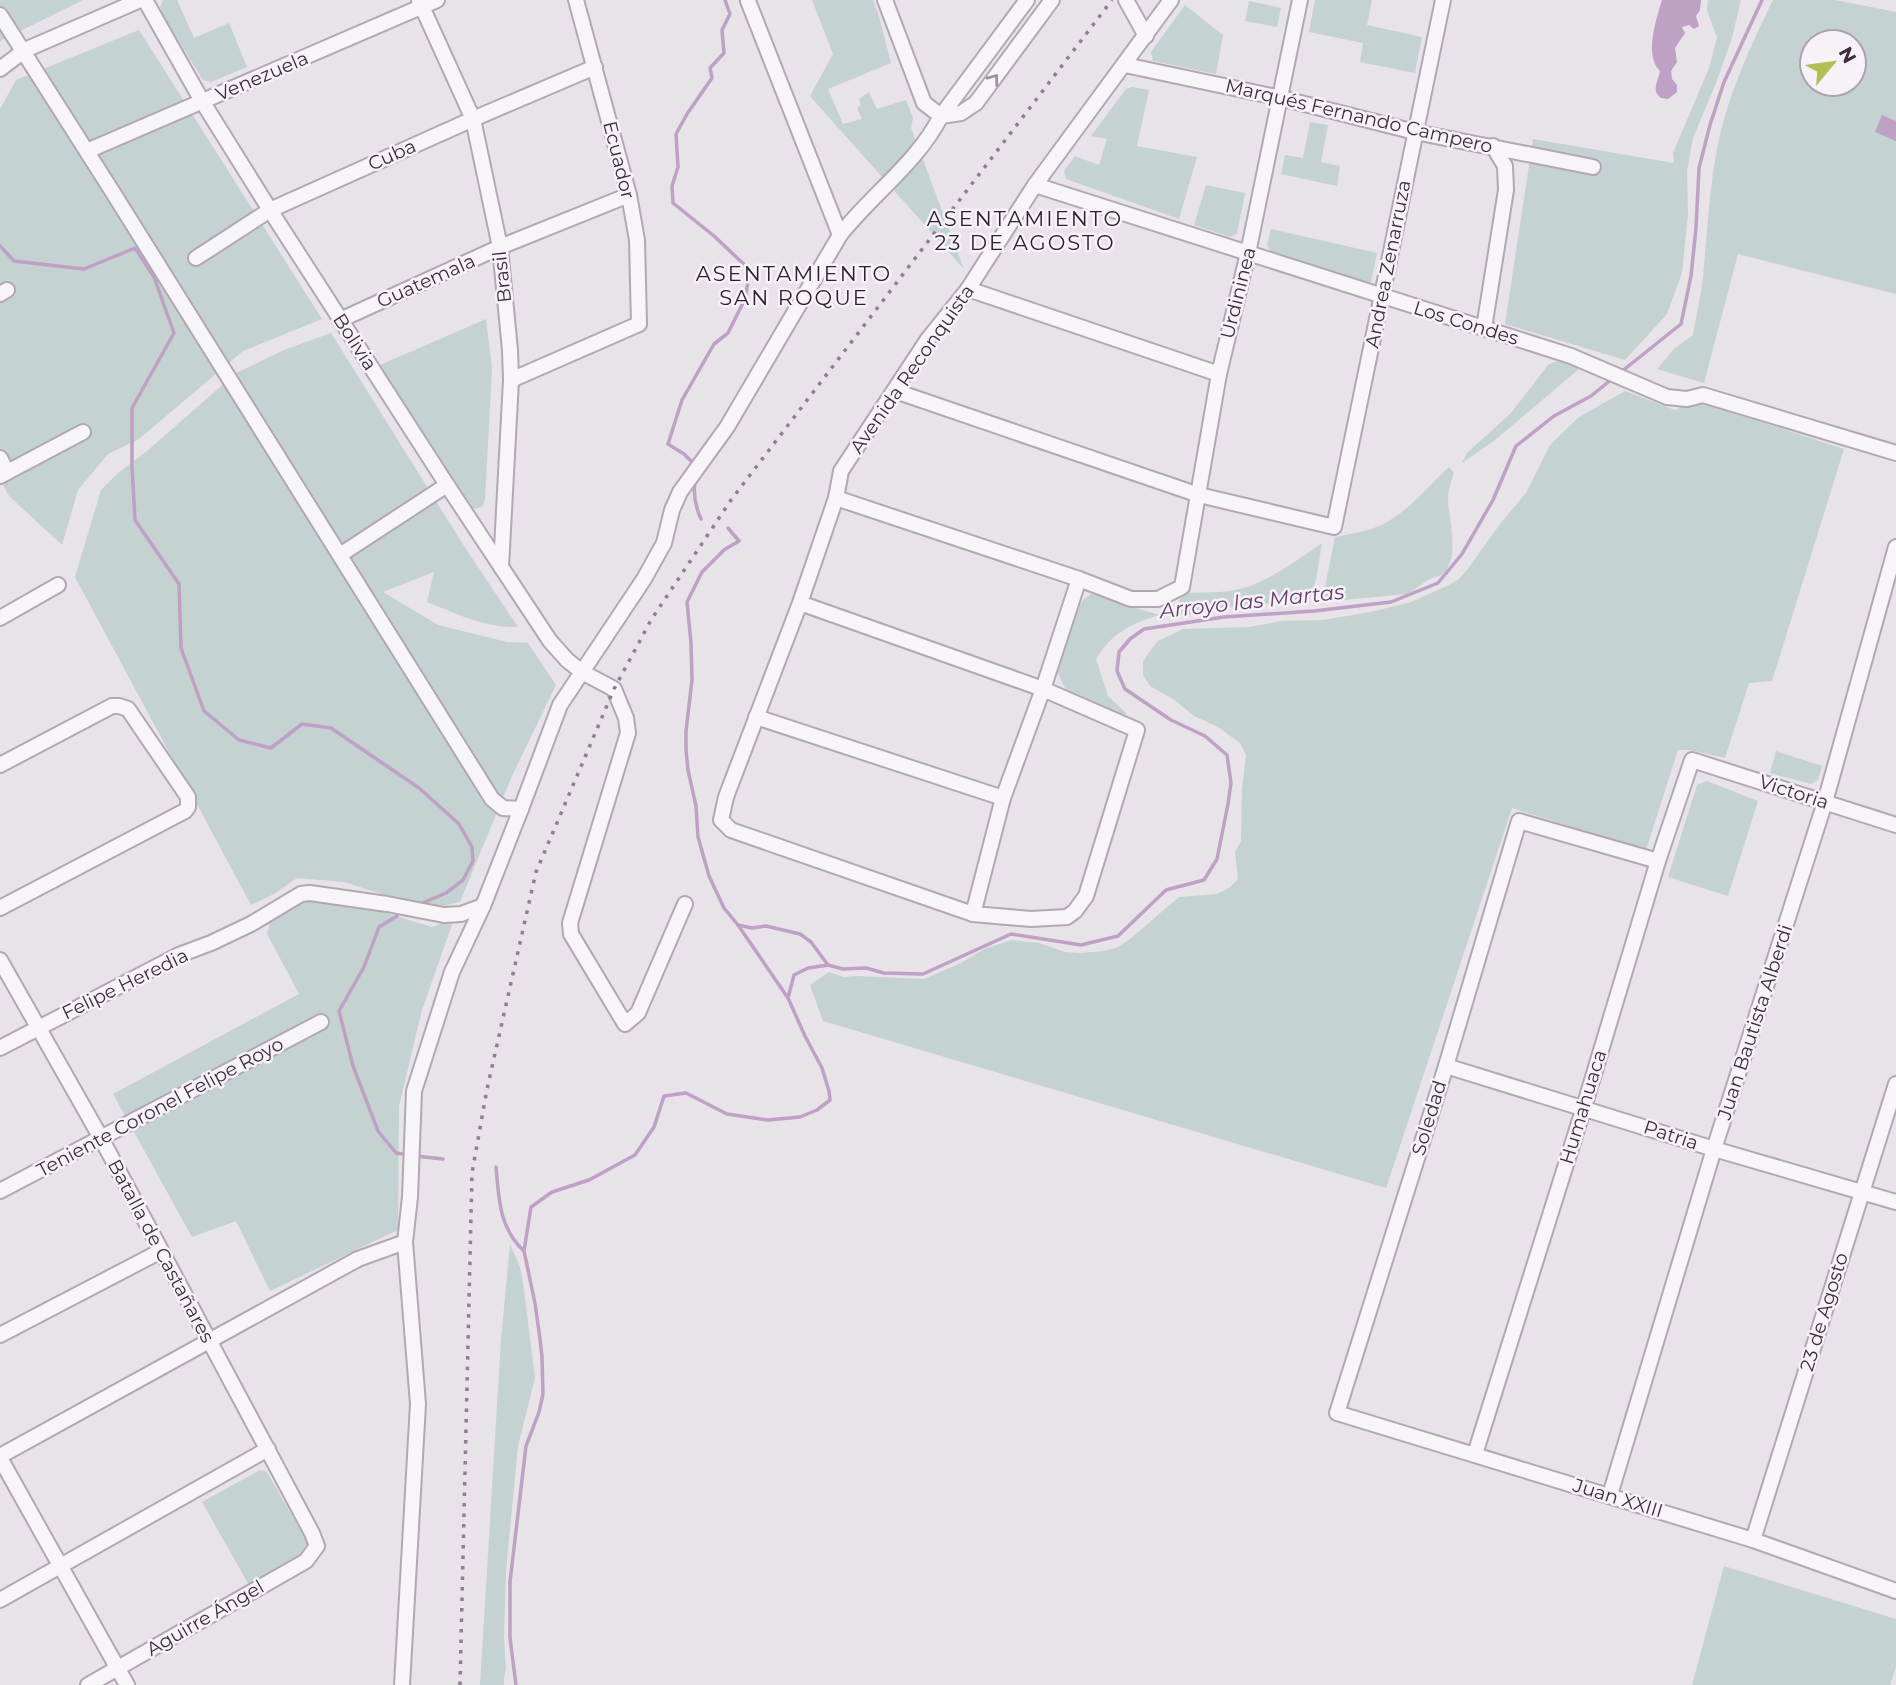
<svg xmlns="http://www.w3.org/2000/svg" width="1896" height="1685" viewBox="0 0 1896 1685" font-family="Montserrat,sans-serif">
  <rect width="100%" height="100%" fill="#e8e2e9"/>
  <g fill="#c4d2d2" fill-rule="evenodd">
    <path d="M0,0h83l-83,41z"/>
    <path d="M163,0h14l17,38 35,-15 18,44 -36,15 -8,-2 -39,-62 -4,-11z"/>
    <path d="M812,0h61l6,16 12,47 -63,26 15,35 19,-5 -5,-11 4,-3 -2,-6 10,-7 8,17 29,-9 7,18 -2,10 53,141 -154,-173 23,-42z"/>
    <path d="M1315,0h57l-5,25 55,12 -7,36 -55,-11 3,-19 -54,-11z"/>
    <path d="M1708,0h33l-9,38 -16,45 -23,55 -6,33 1,43 -6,59 -15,41 -42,46 -120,-36 28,-185 141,24 -1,-10 36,-85 8,-30 -10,-28z"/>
    <path d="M1773,0h62l61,12v282l-158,-40 -34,129 -47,-14 17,-20 19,-14c3,-20 8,-39 10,-58 4,-43 6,-85 14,-128 10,-52 33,-102 56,-149zM1812,42h42v42h-42z"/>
    <path d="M1249,1l32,7 -4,19 -32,-6z"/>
    <path d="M1185,5l38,30 -7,39 -63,-13 -2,-9z"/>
    <path d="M139,30l183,289 -79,32 -104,88 -31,15 -30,36 -16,55 -53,-49 -9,-17v-370l16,-29z"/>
    <path d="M1132,87l17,3 -12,56 60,11 -18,62 -113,-40 -2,-8 11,-15 24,9 8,-26 -16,-3 35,-47z"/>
    <path d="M1310,122l18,3 -7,37 19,4 -3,20 -56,-12 4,-19 18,3z"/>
    <path d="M1206,185l39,8 -8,41 -7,3 -36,-12z"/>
    <path d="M1271,229l106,24 -6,29 -7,3 -93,-33 -4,-7z"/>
    <path d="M486,319l6,49 -7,131 -2,7 -7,3 -7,-2 -89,-142z"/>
    <path d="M331,333l133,213 54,81c-33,1 -61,-13 -91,-25l7,-30 -51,20 55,33 69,17 21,1 28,42 -44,91 -52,126 -31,7 -85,-27 -47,-4 -23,16 -23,11 -176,-328 26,-87 17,-17 29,-22 89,-78 48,-23z"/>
    <path d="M1566,361l13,8 -84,71 -33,23 5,-10 44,-40 37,-48 6,-3z"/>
    <path d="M1625,391l50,19 17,-8 14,2 138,45 -72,232 -23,2 -24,75 -35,-8h-12l-32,100 -134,-42 -126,380 -563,-167 -13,-36 19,-13 15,5 13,-1 67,3 37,-16 23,-14 28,-9 27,3 26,9 14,1 26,-2 13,-4 12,-8 49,-42 38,-3 12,-6 9,-9 -3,-27 6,-11 1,-52 4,-34 -6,-12 -22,-16 -24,-11 -21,-17 -23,-13 -7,-11v-13l7,-11 8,-10 25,-12 66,-2 34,-6 40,-1 48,-8 40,-10 36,-16 12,-7 8,-9 33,-46 26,-31 24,-48 29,-28z"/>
    <path d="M1449,467l5,6c-3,9 -6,17 -6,27 1,21 13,61 -7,75 -3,2 -8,2 -11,4 -8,4 -15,11 -23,15l-85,8 13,-65c20,-4 41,-7 57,-18 22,-14 38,-35 57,-52z"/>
    <path d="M1322,543l-6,37 -8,23 -59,1 -55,10 -21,1 10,-22c22,-1 46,1 67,-7 26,-10 49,-27 72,-43z"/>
    <path d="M1091,594l68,21c-29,9 -47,18 -63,44l12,37 19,18 -7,1 -55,-27 -8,-17 23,-66 5,-7z"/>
    <path d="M1776,751l46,15 -4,14 -7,4 -41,-11z"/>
    <path d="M1707,781l51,20 -30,95 -60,-19 29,-92z"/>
    <path d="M301,894l49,8 82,25 22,-8 -32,91 -23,96 -1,124 -128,61 -34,-70 -44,16 -79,-143 186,-100 -32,-60 3,-12z"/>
    <path d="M510,1244l10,23 4,23 11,88 -17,68 -12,125 -2,68 2,29 -2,10v7h-24l21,-345z"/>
    <path d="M260,1470l7,2 42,73 -2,7 -58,33 -47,-83z"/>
    <path d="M1724,1566l172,53v48l-6,18h-198z"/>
  </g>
  <g fill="#bea1c5">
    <path d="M1662,0h39l-1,10 -4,6 3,10 -5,3 -5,-4 -7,2 3,6 -10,15 2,14 -6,9 1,8 5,6v7l-9,7 -7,-1c-10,-8 -3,-16 -1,-27 -16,-16 -4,-51 2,-71z"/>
    <path d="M1882,115l14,6v20l-21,-9z"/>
  </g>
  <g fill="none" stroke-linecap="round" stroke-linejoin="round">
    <g stroke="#bea1c5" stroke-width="3.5">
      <path d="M0,246l14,15 70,8 51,-21 19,29 20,56 -42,75v59l3,53 44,64 2,64 23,63 35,29 32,8 31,-24 29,4 88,60 40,36 13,23 1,14 -10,19 -17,13 -26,11"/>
      <path d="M1621,372l60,-48 10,-48 5,-48 3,-60 11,-43 14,-43 38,-82"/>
      <path d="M694,464l-10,-10 -16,-10 14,-44 32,-56 14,-11 17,-34 5,-29 -36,-34 -41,-33 -1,-17 6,-19 -2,-33 11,-20 25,-36 -2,-10 14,-15 -2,-23 8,-16 -5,-14"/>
      <path d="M695,481c-2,14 0,25 6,38"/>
      <path d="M728,528l11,13 -15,9 -22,22 -15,30 4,41 1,37 -6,51v19l2,20 8,36 2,31 11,39 15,32 14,17 14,3 14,-2 34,8 11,8 17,23"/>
      <path d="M397,916l-18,11 -15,40 -25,44 14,55 25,65 18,22 12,2"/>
      <path d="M738,925l50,73"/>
      <path d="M415,1156l28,3"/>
      <path d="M496,1167c3,32 3,61 28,84"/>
      <path d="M516,1685l-6,-47v-56l16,-136 13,-34 4,-18 -1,-37 -2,-18 -5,-36 -11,-52 7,-44 21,-15 37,-12 46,-25 19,-28 10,-31 22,-3 41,21 41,6 32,-3 17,-7 13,-10 -1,-9 -7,-23 -17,-32 -17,-38 6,-23 14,-7 20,-3 15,4 23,-1 18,5 39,1 88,-40 70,11 37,-9 48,-46 38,-10 13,-21 11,-55 3,-21 -4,-28 -22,-19 -34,-16 -46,-31 -8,-18 2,-19 11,-13 14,-10 80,-12 90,-6 77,-9 47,-19 24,-29 31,-54 23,-54 38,-30 37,-20 21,-17"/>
    </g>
    <g stroke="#b2a8b3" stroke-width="18">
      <g id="minor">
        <path d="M145,0l57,101 68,109 177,275 103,156 17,19 15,12 32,17 12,29 2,15 -58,190 1,11 54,90 13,-11 47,-109"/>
        <path d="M419,0l54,119 27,128 10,103 1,30 -10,187"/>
        <path d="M885,0l39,103 17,13"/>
        <path d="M1126,0l20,36"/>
        <path d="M748,1l92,234"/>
        <path d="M0,15l112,176 380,608 11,9 18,1"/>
        <path d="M1125,65l156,33 134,34 178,35"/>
        <path d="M0,69l25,-19 115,-50"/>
        <path d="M941,116l20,-3 15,-10 76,-103"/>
        <path d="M87,151l350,-151"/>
        <path d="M1035,185l536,171 96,41 20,2 16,-4 193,58"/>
        <path d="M196,258l74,-48 203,-91 122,-52"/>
        <path d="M968,289l251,85"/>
        <path d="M0,294l7,-4"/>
        <path d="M340,320l160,-73 129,-52"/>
        <path d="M1484,328l22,-138 -1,-24 -12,-20"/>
        <path d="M511,380l128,-56 -2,-84 -8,-45 -53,-195"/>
        <path d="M895,391l304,104 135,32 109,-527"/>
        <path d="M0,458l7,14"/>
        <path d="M0,476l83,-44"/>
        <path d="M836,498l243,81 52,20h27l24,-12 37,-213 29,-121 52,-253"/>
        <path d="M343,553l104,-68"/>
        <path d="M800,603l243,86 94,41 -51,166 -11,15 -8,6 -36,2 -58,-5 -242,-84 -10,-10 5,-23 74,-194 36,-105 5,-27 87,-132 40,-50 67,-104 136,-185"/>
        <path d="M0,618l58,-33"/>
        <path d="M756,717l247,81"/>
        <path d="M0,765l112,-59h7l9,3 60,88v10l-3,4 -185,97"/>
        <path d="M1658,861l-139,-40 -73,245 -109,347 416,127 143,51"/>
        <path d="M973,914l30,-116 40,-109 36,-110"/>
        <path d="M0,960l101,178 211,395 5,13 -11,15 -218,124"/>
        <path d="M0,1048l179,-93 32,-12 40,-19 50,-30 9,-1 77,11 57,11 17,-1 22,-8"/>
        <path d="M1446,1066l268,83 182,53"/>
        <path d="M0,1191l321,-169"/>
        <path d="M0,1335l161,-84"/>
        <path d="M1475,1454l109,-347 74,-246 34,-101 204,65"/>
        <path d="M0,1456l358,-197 47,-17"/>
        <path d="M0,1458l127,227"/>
        <path d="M1610,1495l104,-346 111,-347 71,-255"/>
        <path d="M1753,1540l143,-456"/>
        <path d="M0,1600l268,-151"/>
        <path d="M402,1685l16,-281 -13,-162 5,-45 4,-106 38,-119 31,-66 38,-97 39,-104 84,-126 20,-36 8,-33 8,-18 47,-65 113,-192c32,-41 77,-72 101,-119l86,-116"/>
      </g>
    </g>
    <use href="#minor" stroke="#f8f5f8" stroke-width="14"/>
    <path stroke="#8f7d91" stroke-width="3.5" stroke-dasharray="3.5 7" stroke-linecap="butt" d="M460,1685l12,-512 15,-84 49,-217 78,-183 37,-69 80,-120 381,-500"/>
  </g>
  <defs><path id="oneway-chevron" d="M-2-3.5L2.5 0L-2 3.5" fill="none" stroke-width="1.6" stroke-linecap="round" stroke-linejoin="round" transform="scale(1.75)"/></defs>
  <use stroke="#9b909c" href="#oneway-chevron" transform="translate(994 79) rotate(-53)"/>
  <g text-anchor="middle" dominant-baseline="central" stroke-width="5" stroke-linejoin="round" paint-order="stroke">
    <g font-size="19" fill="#3e2c3f" stroke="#f6f2f7">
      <text transform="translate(262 76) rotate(-23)">Venezuela</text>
      <text transform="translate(1359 116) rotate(13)">Marqués Fernando Campero</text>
      <text transform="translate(392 155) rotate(-24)">Cuba</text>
      <text transform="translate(619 160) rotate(76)">Ecuador</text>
      <text transform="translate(1388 264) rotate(-79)">Andrea Zenarruza</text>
      <text transform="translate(502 277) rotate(-96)">Brasil</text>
      <text transform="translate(426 281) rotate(-24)">Guatemala</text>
      <text transform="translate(1238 293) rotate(-76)">Urdininea</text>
      <text transform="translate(1466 323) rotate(17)">Los Condes</text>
      <text transform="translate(355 342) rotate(57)">Bolivia</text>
      <text transform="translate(912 369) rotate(-55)">Avenida Reconquista</text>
      <text transform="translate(1794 792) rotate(18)">Victoria</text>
      <text transform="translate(125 984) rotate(-26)">Felipe Heredia</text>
      <text transform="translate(1755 1022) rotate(-72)">Juan Bautista Alberdi</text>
      <text transform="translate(160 1107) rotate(-28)">Teniente Coronel Felipe Royo</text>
      <text transform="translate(1583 1107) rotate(-73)">Humahuaca</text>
      <text transform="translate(1429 1118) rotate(-73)">Soledad</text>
      <text transform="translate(1671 1135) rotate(18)">Patria</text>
      <text transform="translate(161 1251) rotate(62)">Batalla de Castañares</text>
      <text transform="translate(1824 1312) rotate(-73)">23 de Agosto</text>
      <text transform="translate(1618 1498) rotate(17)">Juan XXIII</text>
      <text transform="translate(205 1618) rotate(-30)">Aguirre Ángel</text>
    </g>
    <g font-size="21" letter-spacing="2" fill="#2f1e30" stroke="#f6f2f7">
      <text x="1025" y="218">ASENTAMIENTO<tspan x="1025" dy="24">23 DE AGOSTO</tspan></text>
      <text x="794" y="273">ASENTAMIENTO<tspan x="794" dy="24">SAN ROQUE</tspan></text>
    </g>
    <g font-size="21" font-style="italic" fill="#673b6f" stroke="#f6f2f7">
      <text transform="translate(1252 601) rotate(-6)">Arroyo las Martas</text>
    </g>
  </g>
  <g transform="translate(1833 63) rotate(61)"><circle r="33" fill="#f6f2f7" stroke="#aca3ad" stroke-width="2"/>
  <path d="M0-5L12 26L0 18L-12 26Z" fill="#b1c056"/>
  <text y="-10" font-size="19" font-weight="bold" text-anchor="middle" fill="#3e2c3f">N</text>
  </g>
</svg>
